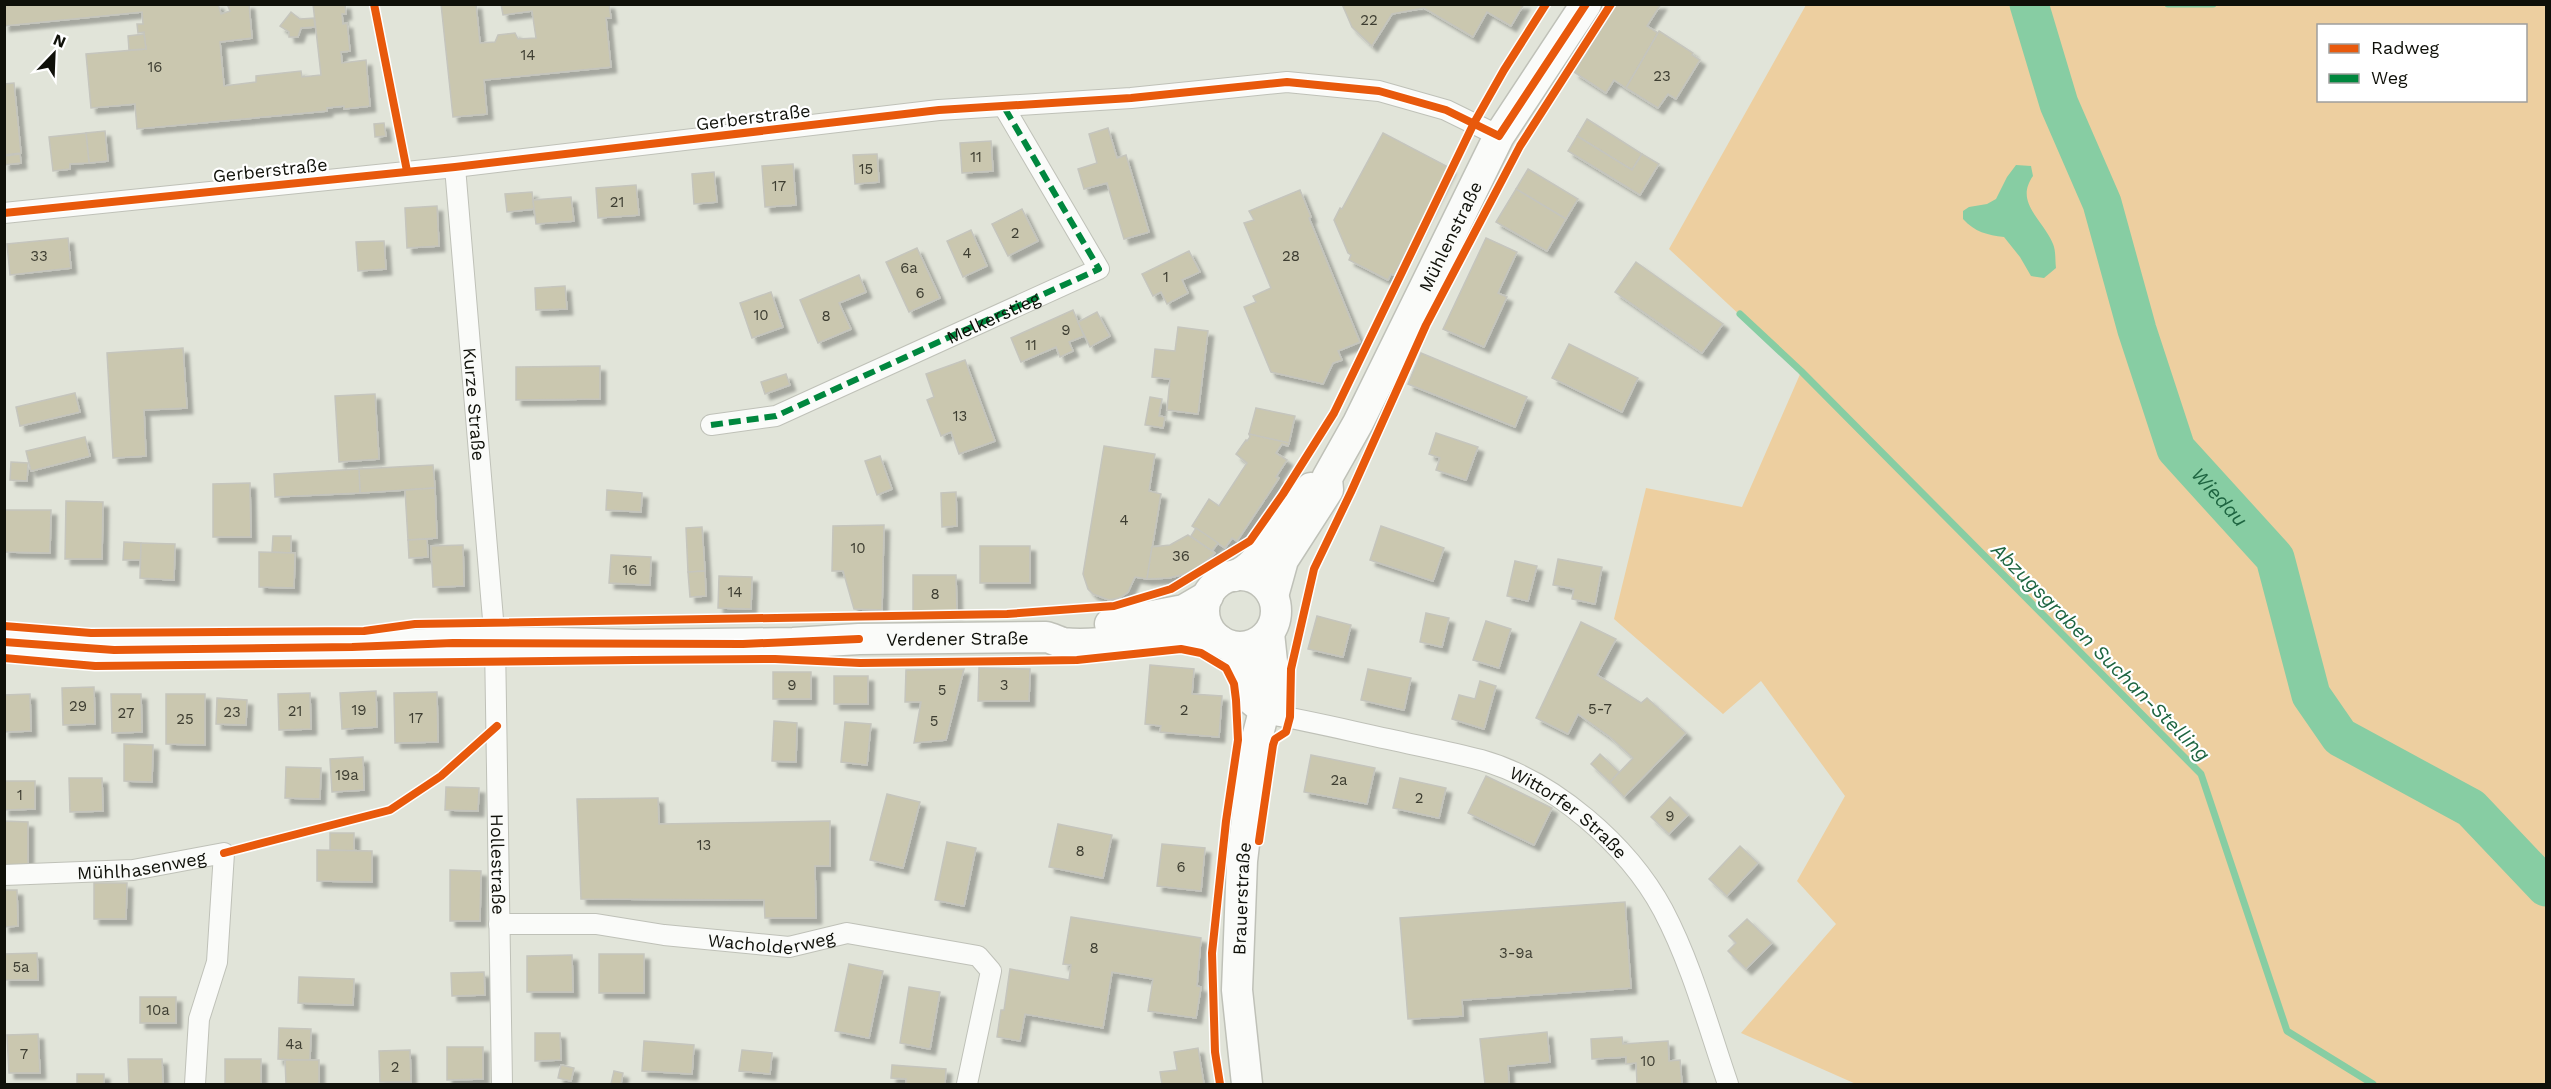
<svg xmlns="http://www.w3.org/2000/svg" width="2551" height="1089" viewBox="0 0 2551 1089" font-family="'Work Sans',sans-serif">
  <defs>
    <filter id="shadow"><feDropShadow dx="5.5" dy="5.5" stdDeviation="1.5" flood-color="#0004"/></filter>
  </defs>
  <rect width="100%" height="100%" fill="#e1e4d9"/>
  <path fill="#edcfa0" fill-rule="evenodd" d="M1806,5h740v1079h-690l-115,-51 95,-109 -39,-43 48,-85 -84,-115 -38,33 -109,-95 32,-131 96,19 59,-135 -132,-123zM2318,26h208v74h-208z"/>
  <path fill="#87cda3" d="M2016,165l15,1 2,10c-19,27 10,43 20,68 3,7 2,16 3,24l-12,10 -13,-2 -11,-19 -16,-20c-17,-2 -29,-5 -41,-18v-8l6,-4 18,-3 9,-5 11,-22z"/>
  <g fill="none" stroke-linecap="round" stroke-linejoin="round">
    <g stroke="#87cda3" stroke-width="7">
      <path d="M2168,4h45"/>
      <path d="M1740,314l61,57 400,403 86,257 86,53"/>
    </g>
    <path stroke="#87cda3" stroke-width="39" id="s1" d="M2029,4l30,100 43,99 35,127 39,119 99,109 36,137 29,42 131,71 75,79"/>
  </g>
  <g fill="#cac7af" stroke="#c5c5bd" stroke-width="1.5" filter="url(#shadow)">
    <path d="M4,4h214l3,10 9,-3 -2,-5 4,-2h17l3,34 -32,4 4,44 32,-4v-6l45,-5 1,6 19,-2 -8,-71h32l1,10h-4l1,10 4,-1 3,28 -9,1 1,11 24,-3 4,46 -26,3v-3l-17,2v3l-190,18 -2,-25 -44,4 -5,-54 60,-5 -2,-17 -6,1 -1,-9h6l-1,-12 -138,14z"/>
    <path d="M441,4h35l4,39 15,-1 3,-7 17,-2 3,6 18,-1 -4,-27 -29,4 -2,-11h108l2,14h-5l5,49 -127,13 3,34 -34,3z"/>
    <path d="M1342,4h182l-13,22 -24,-14 -14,25 -49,-29 -32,6 -20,32 -20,-19z"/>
    <path d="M1617,4h44l-14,22 11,7 -32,55 -12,-8 -8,13 -32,-21z"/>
    <path d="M291,12l9,7 14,-1 1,9 -14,1 -3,9h-9v-5l-9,-6z"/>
    <path d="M1659,31l34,22 -1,2 8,5 -24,39 -8,-5 -10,14 -32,-20z"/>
    <path d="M144,34l2,15 -17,1 -1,-14z"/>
    <path d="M14,83l7,70 -17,2v-71z"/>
    <path d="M1587,119l55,35 -10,16 -55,-34z"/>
    <path d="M384,123l2,13 -11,1 -1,-13z"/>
    <path d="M1108,128l9,30 9,-3 23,77 -25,7 -17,-56 -23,6 -6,-20 19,-6 -8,-29z"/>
    <path d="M105,131l3,30 -19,2 -3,-30z"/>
    <path d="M86,133l3,30 -19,1v5l-17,2 -4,-34z"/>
    <path d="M1383,133l67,35 -56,107 -3,-1 -3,6 -39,-20 2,-5 -3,-2 -14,-33 6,-12 2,1z"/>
    <path d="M1577,136l55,34 10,-16 17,10 -19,31 -72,-44z"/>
    <path d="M991,141l2,30 -31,2 -2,-30z"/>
    <path d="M20,154l1,9 -17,2v-9z"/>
    <path d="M877,154l2,28 -24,2 -2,-29z"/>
    <path d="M793,164l3,41 -31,2 -3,-41z"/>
    <path d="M1528,169l50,30 -12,20 -50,-30z"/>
    <path d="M714,172l3,30 -23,2 -2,-30z"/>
    <path d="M636,185l3,30 -41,3 -2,-30z"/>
    <path d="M1516,189l50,30 -19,32 -51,-29z"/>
    <path d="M1300,190l11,27 -2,1 51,124 -22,9 4,9 -9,3 -10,21 -52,-12 -27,-65 12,-5 -3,-6 18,-8 -27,-65 10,-3 -5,-9z"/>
    <path d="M532,192l2,17 -27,3 -2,-18z"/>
    <path d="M571,197l3,24 -38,3 -3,-24z"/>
    <path d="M437,206l2,40 -32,2 -2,-40z"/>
    <path d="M1022,209l16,32 -30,15 -16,-32z"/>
    <path d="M971,230l16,36 -24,11 -16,-36z"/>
    <path d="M68,238l3,30 -61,7 -3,-31z"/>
    <path d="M1486,238l31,14 -19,41 9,4 -23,50 -41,-18z"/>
    <path d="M384,241l2,28 -28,2 -2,-29z"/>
    <path d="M917,248l23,50 -31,14 -23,-50z"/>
    <path d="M1189,251l11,21 -18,8 6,13 -21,11 -6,-12 -8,4 -11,-22z"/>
    <path d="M1636,262l87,62 -21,29 -87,-61z"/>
    <path d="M859,275l7,17 -27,11 12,26 -33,14 -18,-43z"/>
    <path d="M565,286l2,23 -31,1 -1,-22z"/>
    <path d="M771,292l12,35 -31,11 -12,-35z"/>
    <path d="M1073,310l11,26 -15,6 4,9 -13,6 -4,-10 -35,15 -10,-24z"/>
    <path d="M1097,312l13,24 -20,11 -12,-25z"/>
    <path d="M1178,327l30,4 -10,83 -31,-4 3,-31 -18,-2 3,-28 20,2z"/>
    <path d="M1569,344l69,34 -16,34 -70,-34z"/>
    <path d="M183,348l4,60 -43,2 2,46 -33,2 -6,-105z"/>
    <path d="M1421,353l106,44 -12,30 -107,-43z"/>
    <path d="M965,360l30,81 -36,13 -8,-22 -10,4 -14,-36 7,-3 -8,-23z"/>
    <path d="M600,366v33l-84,1v-33z"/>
    <path d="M786,374l4,11 -25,9 -4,-12z"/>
    <path d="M75,393l5,19 -60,14 -4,-19z"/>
    <path d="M375,394l4,65 -40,3 -4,-66z"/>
    <path d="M1150,397l12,2 -3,17 6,1 -2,11 -18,-3z"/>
    <path d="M1256,408l39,8 -6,27 -40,-9z"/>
    <path d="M1436,433l42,14 -12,33 -30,-10 4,-12 -11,-4z"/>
    <path d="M1249,434l40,9 -1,3 -6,-2 -6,9 11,7 -11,17 3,1 -42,63 -5,-3 -7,10 -33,-22 17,-27 10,7 28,-43 -11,-9 10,-14 1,1 3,-4z"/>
    <path d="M85,437l5,19 -59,15 -5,-20z"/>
    <path d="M1104,446l51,8 -6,37 12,3 -14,85 -12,-2 -7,15 -9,6 -10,2 -16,-6 -5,-5 -5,-15z"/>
    <path d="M880,456l12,33 -15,6 -12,-34z"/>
    <path d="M11,462l17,1 -1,18 -17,-1z"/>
    <path d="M433,465l2,23 -75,5 -1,-24z"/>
    <path d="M359,469l1,24 -85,4 -1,-23z"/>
    <path d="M250,483l1,54h-38v-53z"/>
    <path d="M435,488l2,50 -29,2 -3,-50z"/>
    <path d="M607,490l35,3 -1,19 -35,-2z"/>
    <path d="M956,492l1,34 -15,1 -1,-34z"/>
    <path d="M66,501l37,1 -1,57h-37z"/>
    <path d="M4,510h47l-1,43 -46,-1z"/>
    <path d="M884,525l-2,85 -28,-1 -11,-38h-11l1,-45z"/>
    <path d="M1381,526l63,22 -11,33 -63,-21z"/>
    <path d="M702,527l3,44 -17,1 -2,-44z"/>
    <path d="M1196,528l22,15 -6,8 -21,-15z"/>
    <path d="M1188,535l27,18 -15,13 -15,8 -16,4 -22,1 5,-32 18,-2z"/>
    <path d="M273,536h18v17l-19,-1z"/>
    <path d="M427,539l1,18 -19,1 -1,-18z"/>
    <path d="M124,542l17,1v17h-18z"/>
    <path d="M141,543l34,1 -1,36 -34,-2z"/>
    <path d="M463,545l1,41 -31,1 -2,-41z"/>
    <rect x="980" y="546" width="50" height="37"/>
    <path d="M259,552l36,1 -1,35 -35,-1z"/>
    <path d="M611,555l40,2 -1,28 -41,-2z"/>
    <path d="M1558,559l44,8 -7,37 -23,-5 2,-10 -21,-4z"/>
    <path d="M1515,561l22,5 -9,35 -21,-5z"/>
    <path d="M705,571l1,25 -16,1 -2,-25z"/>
    <path d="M913,575h43l1,38h-44z"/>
    <path d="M719,576l33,1 -1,32 -33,-1z"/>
    <path d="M1426,613l23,5 -7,29 -22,-5z"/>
    <path d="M1317,616l34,9 -8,32 -35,-8z"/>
    <path d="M1486,621l25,8 -12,39 -26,-8z"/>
    <path d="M1581,622l35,17 -19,36 44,28 6,-5 39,35 -62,64 -14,-15 23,-24 -23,-21 -32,-23 -10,20 -32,-16z"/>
    <path d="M1150,665l44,4 -2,25 30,2 -3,41 -59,-5 1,-6 -16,-2z"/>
    <path d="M979,668l51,1 -1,32h-51z"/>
    <path d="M964,669l-18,71 -32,3 7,-41h-16l1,-32z"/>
    <path d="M1368,669l43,9 -7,32 -43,-10z"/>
    <rect x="773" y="672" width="38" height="27"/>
    <rect x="834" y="676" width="34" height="28"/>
    <path d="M1480,681l16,5 -12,43 -32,-10 7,-24 16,4z"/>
    <path d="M94,687l1,37 -32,1 -1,-37z"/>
    <path d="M376,691l1,36 -35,2 -2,-36z"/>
    <path d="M437,692l1,50 -43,1 -1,-50z"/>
    <path d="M310,693l1,36 -32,1 -1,-36z"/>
    <path d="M30,694l1,37 -27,1v-37z"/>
    <path d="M111,694h30l1,38 -30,1z"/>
    <path d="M166,694h39v51l-39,-1z"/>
    <path d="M217,698l30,2 -1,25 -30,-1z"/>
    <path d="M774,721l23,2 -1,39 -24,-1z"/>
    <path d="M845,722l26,2 -4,41 -26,-3z"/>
    <path d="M124,744l29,1 -1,37 -28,-1z"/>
    <path d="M1600,754l19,18 -9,10 -19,-18z"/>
    <path d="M1311,755l64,13 -8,36 -63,-12z"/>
    <path d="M363,757l1,33 -32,2 -2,-33z"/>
    <path d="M286,767l35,1 -1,31 -35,-1z"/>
    <path d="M1486,776l66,32 -18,37 -66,-32z"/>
    <path d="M69,778h33l1,33 -33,1z"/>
    <path d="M1400,778l46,10 -7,30 -46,-10z"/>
    <path d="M4,781h31v28l-31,1z"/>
    <path d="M446,787l33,1 -1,23 -33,-1z"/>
    <path d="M887,794l33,8 -17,66 -33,-8z"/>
    <path d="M1670,797l18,18 -19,19 -18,-17z"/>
    <path d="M658,798l1,26 171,-3v45h-15l1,52h-51l-1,-18 -183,-1 -4,-100z"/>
    <path d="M4,821l24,1v43h-24z"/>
    <path d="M1058,824l54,11 -9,43 -54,-11z"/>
    <path d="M330,833h24v18l-24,-1z"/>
    <path d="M947,842l29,6 -12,58 -29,-6z"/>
    <path d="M1162,844l43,4 -4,43 -44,-5z"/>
    <path d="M1740,846l18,17 -31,33 -18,-17z"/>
    <path d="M317,850l55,1v31l-55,-1z"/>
    <path d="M450,870l31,1 -1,50h-30z"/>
    <path d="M94,883h33l-1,36h-32z"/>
    <path d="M4,890h13l1,36 -14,1z"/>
    <path d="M1625,902l6,86 -169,12 1,16 -55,3 -8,-101z"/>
    <path d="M1071,917l130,21 -4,48 4,1 -5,31 -48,-7 5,-32 -41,-7 -9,56 -78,-14 -5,27 -23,-4 4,-27h3l6,-41 59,11 2,-15 -8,-1z"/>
    <path d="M1747,919l25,24 -26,26 -18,-18 8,-8 -7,-7z"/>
    <path d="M37,953l1,27h-34v-26z"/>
    <rect x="599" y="954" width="45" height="39"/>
    <path d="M572,955l1,37h-46v-36z"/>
    <path d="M849,964l34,7 -14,67 -34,-7z"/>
    <path d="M484,972l1,23 -33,1 -1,-23z"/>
    <path d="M299,977l55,2 -1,26 -55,-2z"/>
    <path d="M909,987l31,5 -10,57 -30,-6z"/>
    <rect x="140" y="997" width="36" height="26"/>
    <path d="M279,1028l32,1 -1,32 -32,-2z"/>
    <path d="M1547,1032l3,30 -42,4 1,18h-24l-5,-45z"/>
    <path d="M535,1033h25l1,27 -26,1z"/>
    <path d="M38,1034l2,39h-31l-2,-38z"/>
    <path d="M1622,1037l1,7 45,-3 1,20 11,-1 2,24h-45l-1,-21 -10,1v-7l-34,2 -1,-20z"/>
    <path d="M644,1041l50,4 -2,29 -50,-3z"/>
    <path d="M447,1047h36v32l-36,1z"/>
    <path d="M1198,1048l6,36h-42l-2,-12 17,-2 -3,-18z"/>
    <path d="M410,1050l1,32h-31l-1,-31z"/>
    <path d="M742,1050l30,3 -2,21 -31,-3z"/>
    <path d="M128,1059h34l1,25h-34z"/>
    <rect x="225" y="1059" width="36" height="25"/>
    <path d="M285,1060h34v24h-33z"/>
    <path d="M561,1065l13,3 -3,13 -13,-3z"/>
    <path d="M892,1065l54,4 -1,15h-39v-5l-15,-1z"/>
    <path d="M614,1071l9,2 -2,11h-10z"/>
    <rect x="77" y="1074" width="27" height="10"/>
  </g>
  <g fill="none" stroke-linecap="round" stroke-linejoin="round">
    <g stroke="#bfc1b8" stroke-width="22">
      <g id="street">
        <path id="s2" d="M455,167l40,476 7,441"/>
        <path d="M4,213l451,-46 484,-57 192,-12 156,-16 92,9 67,19 53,26"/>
        <path id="s3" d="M711,425l65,-9 323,-147 -95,-162"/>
        <path id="s4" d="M1263,713c42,7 83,17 125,26 31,7 62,13 93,21 72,20 147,85 182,150 29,55 45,116 65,174"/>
        <path id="s5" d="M4,875l129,-5 91,-17 -7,109 -18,57 -4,65"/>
        <path id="s6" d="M499,924h97l68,11 125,12 58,-14 131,23 13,15 -24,113"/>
      </g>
    </g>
    <g stroke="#bfc1b8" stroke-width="33">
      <g id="primary">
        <circle cx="1240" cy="611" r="36"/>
        <path d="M1234,576c23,-8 33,-33 47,-51 9,-13 19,-25 30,-37"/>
        <path id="s7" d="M1273,596l10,-36 45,-70 -1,-12 31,-55 141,-287 87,-132"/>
        <path d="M1110,624l74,-14 24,-14"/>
        <path id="s8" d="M4,642l110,8 238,-3 101,-4h106l75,2 159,-2 66,-4 187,-2c6,1 12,5 18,6 22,3 48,-1 71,-3 31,-3 53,-10 84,0"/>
        <path d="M1230,646l16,17 6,37 10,8 1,5"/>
        <path id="s9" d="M1247,1084l-10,-94 5,-129 14,-119 8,-31 9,-9 2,-12 -6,-57"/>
      </g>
    </g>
    <use href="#street" stroke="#fafbf9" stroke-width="20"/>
    <use href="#primary" stroke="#fafbf9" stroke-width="30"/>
    <path stroke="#00873e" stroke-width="6" stroke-dasharray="12 6" stroke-linecap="butt" d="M711,425l65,-9 323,-147 -95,-162"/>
    <g stroke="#fff" stroke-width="11">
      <g id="cycleway">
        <path d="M374,4l33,167"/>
        <path d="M4,213l451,-46 484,-57 192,-12 156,-16 92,9 67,19 53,26 87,-132"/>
        <path d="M4,626l87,7 273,-2 51,-7 592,-10 107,-8 57,-17 79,-48 33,-47 51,-81 140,-290 30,-53 42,-66"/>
        <path d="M4,642l110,8 238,-3 101,-4 290,1 116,-5"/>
        <path d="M4,658l91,8 539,-6 141,-1 85,4 157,-2 60,-1 104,-11 20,4 25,15 8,16 2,16 2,40 -12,81 -14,132 3,99 5,32"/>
        <path d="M1259,841l14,-96 2,-6 11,-7 4,-15 1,-48 23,-100 37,-77 75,-167 94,-179 91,-142"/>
        <path d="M224,853l166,-43 51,-34 56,-50"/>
      </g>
    </g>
    <use href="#cycleway" stroke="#e8590c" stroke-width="8"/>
  </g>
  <g text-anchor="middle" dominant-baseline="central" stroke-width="4.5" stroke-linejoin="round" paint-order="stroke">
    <g font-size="15" fill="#3e3e32">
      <text x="1369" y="20">22</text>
      <text x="528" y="55">14</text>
      <text x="155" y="67">16</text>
      <text x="1662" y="76">23</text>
      <text x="976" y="157">11</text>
      <text x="866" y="169">15</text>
      <text x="779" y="186">17</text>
      <text x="617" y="202">21</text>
      <text x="1015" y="233">2</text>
      <text x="967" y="253">4</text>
      <text x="39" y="256">33</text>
      <text x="1291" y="256">28</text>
      <text x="909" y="268">6a</text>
      <text x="1166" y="277">1</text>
      <text x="920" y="293">6</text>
      <text x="761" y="315">10</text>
      <text x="826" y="316">8</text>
      <text x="1066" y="330">9</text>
      <text x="1031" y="345">11</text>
      <text x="960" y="416">13</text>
      <text x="1124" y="520">4</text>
      <text x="858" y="548">10</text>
      <text x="1181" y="556">36</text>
      <text x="630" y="570">16</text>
      <text x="735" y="592">14</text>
      <text x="935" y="594">8</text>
      <text x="792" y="685">9</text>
      <text x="1004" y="685">3</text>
      <text x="942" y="690">5</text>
      <text x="78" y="706">29</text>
      <text x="1600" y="709">5-7</text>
      <text x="359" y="710">19</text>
      <text x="1184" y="710">2</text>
      <text x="295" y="711">21</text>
      <text x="232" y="712">23</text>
      <text x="126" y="713">27</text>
      <text x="416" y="718">17</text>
      <text x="185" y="719">25</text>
      <text x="934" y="721">5</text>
      <text x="347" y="775">19a</text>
      <text x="1339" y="780">2a</text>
      <text x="20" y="795">1</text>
      <text x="1419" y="798">2</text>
      <text x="1670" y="816">9</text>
      <text x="704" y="845">13</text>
      <text x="1080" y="851">8</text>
      <text x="1181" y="867">6</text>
      <text x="1094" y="948">8</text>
      <text x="1516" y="953">3-9a</text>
      <text x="21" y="967">5a</text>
      <text x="158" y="1010">10a</text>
      <text x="294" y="1044">4a</text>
      <text x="24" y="1054">7</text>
      <text x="1648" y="1061">10</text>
      <text x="395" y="1067">2</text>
    </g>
    <g font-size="18" fill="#0f1009" stroke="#fff">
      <text transform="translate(753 117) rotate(-7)">Gerberstraße</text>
      <text transform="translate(270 170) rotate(-6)">Gerberstraße</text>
      <text stroke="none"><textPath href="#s7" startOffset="404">Mühlenstraße</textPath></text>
      <text stroke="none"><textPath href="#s3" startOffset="304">Melkerstieg</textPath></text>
      <text stroke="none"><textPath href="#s2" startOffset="238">Kurze Straße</textPath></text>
      <text stroke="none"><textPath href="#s8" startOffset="954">Verdener Straße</textPath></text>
      <text stroke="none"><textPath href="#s4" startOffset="326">Wittorfer Straße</textPath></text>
      <text stroke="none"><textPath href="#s5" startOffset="138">Mühlhasenweg</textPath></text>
      <text stroke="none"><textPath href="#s2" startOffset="699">Hollestraße</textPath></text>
      <text stroke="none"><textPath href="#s9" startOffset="186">Brauerstraße</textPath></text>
      <text stroke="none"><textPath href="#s6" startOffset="274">Wacholderweg</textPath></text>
    </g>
    <g font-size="20" font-style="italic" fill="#1e6541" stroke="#fff">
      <text stroke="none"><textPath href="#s1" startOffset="534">Wiedau</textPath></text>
      <text transform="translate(2101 652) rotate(45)">Abzugsgraben Suchan-Stelling</text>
    </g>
  </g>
  <rect width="2551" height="1089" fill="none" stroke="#0f1009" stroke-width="12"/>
  <rect x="2317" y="24" width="210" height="78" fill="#ffffff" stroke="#9f9f9d" stroke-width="1.5"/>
  <rect x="2329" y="44" width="30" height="9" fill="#e8590c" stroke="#9f9f9d" stroke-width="1.5"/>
  <text x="2371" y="54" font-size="18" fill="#0f1009">Radweg</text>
  <rect x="2329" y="74" width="30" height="9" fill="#00873e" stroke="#9f9f9d" stroke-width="1.5"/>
  <text x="2371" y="84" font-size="18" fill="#0f1009">Weg</text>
  <g transform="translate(54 54) rotate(23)" stroke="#ffffff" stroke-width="4.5" paint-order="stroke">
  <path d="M0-4.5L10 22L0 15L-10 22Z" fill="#0f1009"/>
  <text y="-9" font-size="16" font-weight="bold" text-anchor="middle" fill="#0f1009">N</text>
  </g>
</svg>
